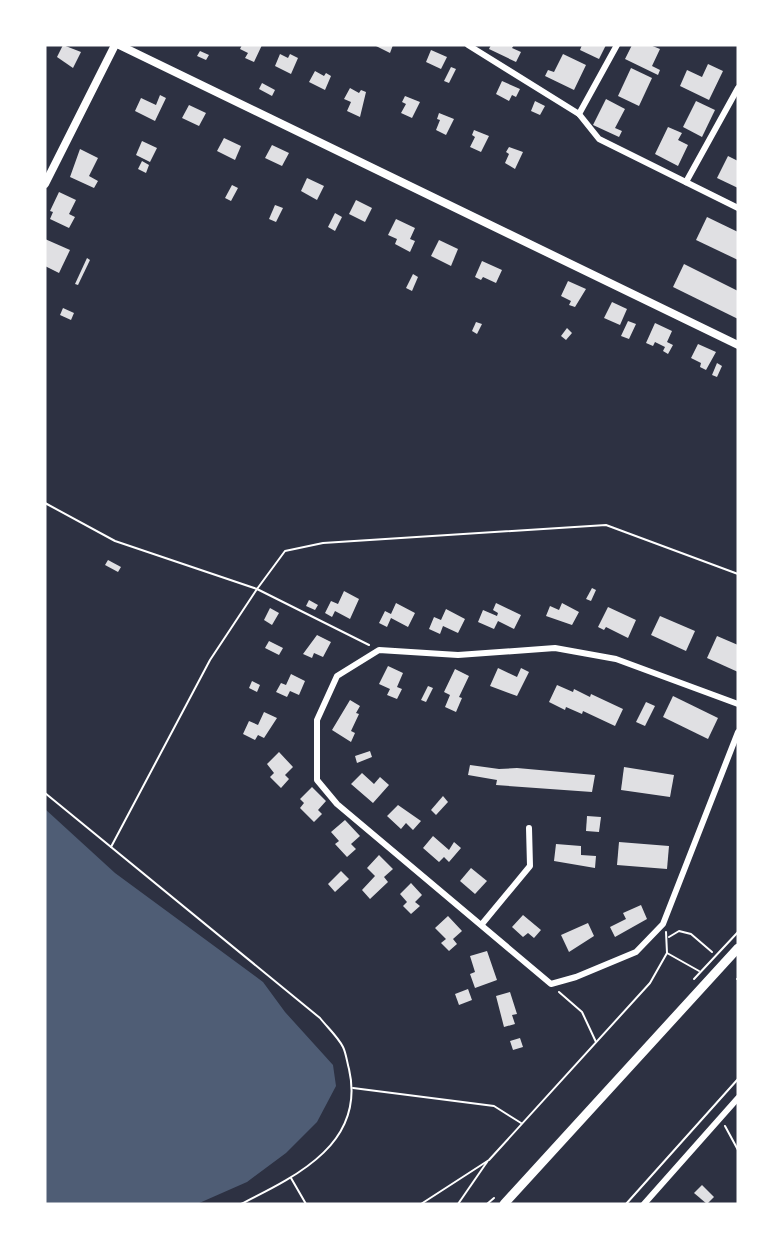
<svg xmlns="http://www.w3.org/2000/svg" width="783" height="1249" viewBox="0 0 783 1249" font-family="Roboto,sans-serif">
  <rect width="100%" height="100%" fill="#2d3142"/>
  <path fill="#4f5d75" d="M45,809l70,64 148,109 22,30 48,53 3,21 -19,36 -31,31 -39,29 -50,22h-152z"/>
  <g fill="#e0e0e3">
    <path d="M63,45l18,7 -8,16 -16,-11z"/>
    <path d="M242,45h20l-8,17 -9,-4 3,-5 -8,-4z"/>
    <path d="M374,45h19l-3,8z"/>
    <path d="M491,45h23l-2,3 9,4 -5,10 -27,-13z"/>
    <path d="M582,45h24l-7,14 -19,-9z"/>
    <path d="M632,45h18l10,4 -8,17 8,4 -2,5 -33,-16z"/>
    <path d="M431,50l16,7 -6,12 -15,-7z"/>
    <path d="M200,51l9,4 -3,5 -9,-4z"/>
    <path d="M280,54l8,4 2,-4 8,4 -7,16 -16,-8z"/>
    <path d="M563,54l23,11 -12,25 -29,-14 3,-6 6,2z"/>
    <path d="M708,64l15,7 -14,29 -29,-14 7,-16 15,7z"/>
    <path d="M451,67l5,2 -7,14 -5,-2z"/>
    <path d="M631,68l21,10 -13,28 -21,-10z"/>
    <path d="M315,71l9,5 2,-3 5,3 -6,14 -16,-8z"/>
    <path d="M502,81l18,8 -4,8 -4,-2 -3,6 -13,-7z"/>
    <path d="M262,83l13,7 -3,6 -13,-7z"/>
    <path d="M350,88l9,5 2,-3 5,2 -6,25 -13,-6 4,-9 -7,-3z"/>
    <path d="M160,95l6,3 -11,23 -20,-10 6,-13 15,7z"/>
    <path d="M405,96l15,6 -8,16 -11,-5 5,-9 -4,-2z"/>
    <path d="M606,99l19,10 -10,19 7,3 -3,6 -26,-12z"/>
    <path d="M535,101l10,5 -5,9 -9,-4z"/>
    <path d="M696,101l19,9 -13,27 -19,-10z"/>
    <path d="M189,105l17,8 -7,13 -17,-8z"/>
    <path d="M439,113l15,6 -8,16 -10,-5 4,-10 -3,-1z"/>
    <path d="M668,127l14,6 -4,7 10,5 -10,21 -23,-12z"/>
    <path d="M474,130l15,6 -8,16 -11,-5 5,-10 -3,-2z"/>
    <path d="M224,138l17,8 -6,14 -18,-9z"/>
    <path d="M142,141l15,7 -7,14 -14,-7z"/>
    <path d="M272,145l17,8 -7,13 -17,-8z"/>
    <path d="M509,147l14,5 -8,17 -10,-6 4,-9 -3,-2z"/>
    <path d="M80,149l18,9 -9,18 9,5 -4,7 -24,-11z"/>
    <path d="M728,156l10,5v27l-21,-10z"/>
    <path d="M142,161l7,4 -3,8 -8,-4z"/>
    <path d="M307,178l17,8 -7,14 -16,-9z"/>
    <path d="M232,185l6,3 -7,13 -6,-3z"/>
    <path d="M59,192l17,8 -7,14 6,3 -6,11 -19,-9 3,-7 -3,-1z"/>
    <path d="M356,200l16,8 -7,14 -16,-8z"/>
    <path d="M275,205l8,3 -7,14 -7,-3z"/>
    <path d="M335,213l7,4 -7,14 -7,-4z"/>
    <path d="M707,217l31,15v28l-42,-20z"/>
    <path d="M396,219l19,9 -5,11 5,2 -5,11 -15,-8 2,-5 -9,-4z"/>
    <path d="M45,239l25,11 -11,23 -14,-7z"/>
    <path d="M439,240l19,9 -7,17 -20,-10z"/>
    <path d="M87,258l3,2 -12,25 -3,-1z"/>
    <path d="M482,261l20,9 -6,13 -13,-6 -2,3 -6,-3z"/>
    <path d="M684,264l54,27v28l-65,-32z"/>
    <path d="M413,274l5,3 -6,14 -6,-3z"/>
    <path d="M568,281l18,8 -11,18 -6,-2 2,-4 -10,-5z"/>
    <path d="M612,302l15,7 -7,16 -16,-7z"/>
    <path d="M63,308l11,5 -3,7 -11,-5z"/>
    <path d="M628,321l8,3 -7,15 -8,-3z"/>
    <path d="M476,322l6,2 -5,10 -5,-3z"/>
    <path d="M655,323l17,8 -5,11 6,3 -5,9 -5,-3 2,-4 -10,-5 -2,4 -7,-3z"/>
    <path d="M567,328l5,5 -6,7 -5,-4z"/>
    <path d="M698,344l18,8 -10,18 -6,-3 1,-4 -10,-5z"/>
    <path d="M717,363l5,3 -5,11 -5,-2z"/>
    <path d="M108,560l13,7 -3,5 -13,-7z"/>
    <path d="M592,588l4,2 -5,11 -5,-2z"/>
    <path d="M344,591l15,8 -9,20 -15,-8 -3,6 -7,-4 6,-12 7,3z"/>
    <path d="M309,600l9,5 -3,5 -9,-4z"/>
    <path d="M396,603l19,10 -7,14 -17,-9 -4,9 -8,-4 6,-12 6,3z"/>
    <path d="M496,603l25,12 -7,14 -16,-8 -4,8 -16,-7 5,-12 14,6 1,-3 -5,-3z"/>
    <path d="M562,603l17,9 -7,13 -26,-9 4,-10 9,4z"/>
    <path d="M608,607l28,13 -8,18 -22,-11 -2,3 -6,-3z"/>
    <path d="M270,608l9,5 -7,12 -8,-5z"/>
    <path d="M446,609l19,10 -7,14 -15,-7 -3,8 -11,-5 5,-12 7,3z"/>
    <path d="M660,616l35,15 -9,20 -35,-16z"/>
    <path d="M317,635l14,7 -8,15 -9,-4 -2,5 -9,-4z"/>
    <path d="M717,636l21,9v27l-31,-14z"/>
    <path d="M269,641l14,7 -4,7 -14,-7z"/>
    <path d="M388,666l15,7 -6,14 5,2 -5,10 -10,-4 3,-6 -11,-5z"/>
    <path d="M498,668l19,9 4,-9 8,4 -12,24 -27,-10z"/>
    <path d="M455,669l14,7 -10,21 3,1 -6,14 -11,-5 5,-12 -6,-3z"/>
    <path d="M291,674l14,7 -6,14 -9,-4 -3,6 -11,-5 5,-9 5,2z"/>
    <path d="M252,681l8,4 -3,7 -8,-4z"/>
    <path d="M557,685l16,7 1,-3 16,8 1,-3 32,15 -8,17 -32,-15 -1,3 -16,-7 -1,3 -16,-8z"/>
    <path d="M428,686l5,2 -7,14 -5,-2z"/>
    <path d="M673,696l45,22 -10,21 -45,-22z"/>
    <path d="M350,700l10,6 -4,7 3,1 -8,17 4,2 -4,9 -19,-12z"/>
    <path d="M646,702l9,4 -10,20 -9,-4z"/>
    <path d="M264,712l13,6 -13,20 -6,-3 -3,5 -12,-6 6,-13 9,4z"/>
    <path d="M370,751l2,6 -15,6 -2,-7z"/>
    <path d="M279,752l14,15 -8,8 4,4 -8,9 -11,-11 4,-4 -7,-9z"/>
    <path d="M470,765l29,4 18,-1 78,7 -3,17 -96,-7 1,-5 -29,-5z"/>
    <path d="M624,767l50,8 -4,22 -49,-7z"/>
    <path d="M362,773l12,11 6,-7 9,8 -16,18 -22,-19z"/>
    <path d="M312,787l14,14 -8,9 4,4 -8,8 -14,-14 4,-5 -4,-4z"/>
    <path d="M443,796l5,6 -12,13 -5,-5z"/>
    <path d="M398,805l23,16 -8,9 -7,-7 -5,6 -14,-13z"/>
    <path d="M587,816l14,1 -2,15 -13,-1z"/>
    <path d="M345,820l15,16 -9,8 5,5 -9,8 -12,-13 4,-3 -8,-9z"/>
    <path d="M433,836l16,14 5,-8 7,6 -12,14 -5,-5 -5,5 -16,-14z"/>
    <path d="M619,842l50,4 -2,23 -50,-4z"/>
    <path d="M556,844l25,2v9l15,1 -1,12 -41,-7z"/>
    <path d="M379,855l14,14 -9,8 4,5 -18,17 -8,-9 13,-14 -8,-8z"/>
    <path d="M471,868l16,13 -12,13 -15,-13z"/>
    <path d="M341,871l8,8 -14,13 -7,-8z"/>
    <path d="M411,883l11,12 -7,7 5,4 -9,8 -8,-8 4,-4 -7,-8z"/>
    <path d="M641,905l6,14 -32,18 -5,-10 16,-8 -3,-6z"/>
    <path d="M523,915l18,15 -7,8 -6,-5 -5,4 -11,-10z"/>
    <path d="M448,916l14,15 -9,8 4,5 -8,7 -8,-8 5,-4 -11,-11z"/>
    <path d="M588,923l6,13 -25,16 -8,-17z"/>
    <path d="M487,951l10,29 -22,8 -5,-14 5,-2 -5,-16z"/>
    <path d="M468,989l4,11 -13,5 -4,-11z"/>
    <path d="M510,992l7,22 -5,1 3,9 -11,3 -8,-31z"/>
    <path d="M520,1038l3,9 -10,3 -3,-9z"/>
    <path d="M702,1185l12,12 -7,7 -13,-11z"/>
  </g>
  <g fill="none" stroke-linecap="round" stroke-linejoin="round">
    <g stroke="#fff" stroke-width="2">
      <path d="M45,503l70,38 142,48 28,-38 38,-8 283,-18 132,49"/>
      <path d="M45,793l275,225c7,9 18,19 23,29 3,6 4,15 6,22 17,74 -52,107 -108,135"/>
      <path d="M111,847l99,-187 47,-71 112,56"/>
      <path d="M669,937l10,-6 12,3 21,18"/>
      <path d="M667,953l32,18"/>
      <path d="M694,979l44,-47"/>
      <path d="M737,979h1"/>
      <path d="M559,992l23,20 14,30"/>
      <path d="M353,1088l141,18 27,17"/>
      <path d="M725,1126l13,24"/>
      <path d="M291,1178l15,26"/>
      <path d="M421,1204l68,-44 161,-177 17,-30 -1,-21"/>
      <path d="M458,1204l29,-42"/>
      <path d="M487,1204l7,-6"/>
      <path d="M626,1204l112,-125"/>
    </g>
    <g stroke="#fff" stroke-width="6">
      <path d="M468,45l111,69 20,25 139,69"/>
      <path d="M579,114l38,-69"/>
      <path d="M686,182l52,-94"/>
      <path d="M738,704l-122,-45 -61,-11 -97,7 -79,-5 -42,26 -20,44v60l20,24 214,180 25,-7 60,-25 27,-28 75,-192"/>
      <path d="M482,924l48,-58 -1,-38"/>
      <path d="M644,1204l94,-106"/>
    </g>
    <g stroke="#fff" stroke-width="8">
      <path d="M119,45l619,300"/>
      <path d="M45,184l70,-139"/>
    </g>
    <path stroke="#fff" stroke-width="9" d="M504,1204l234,-256"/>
  </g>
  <rect width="783" height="1249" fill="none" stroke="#ffffff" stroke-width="93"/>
</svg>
